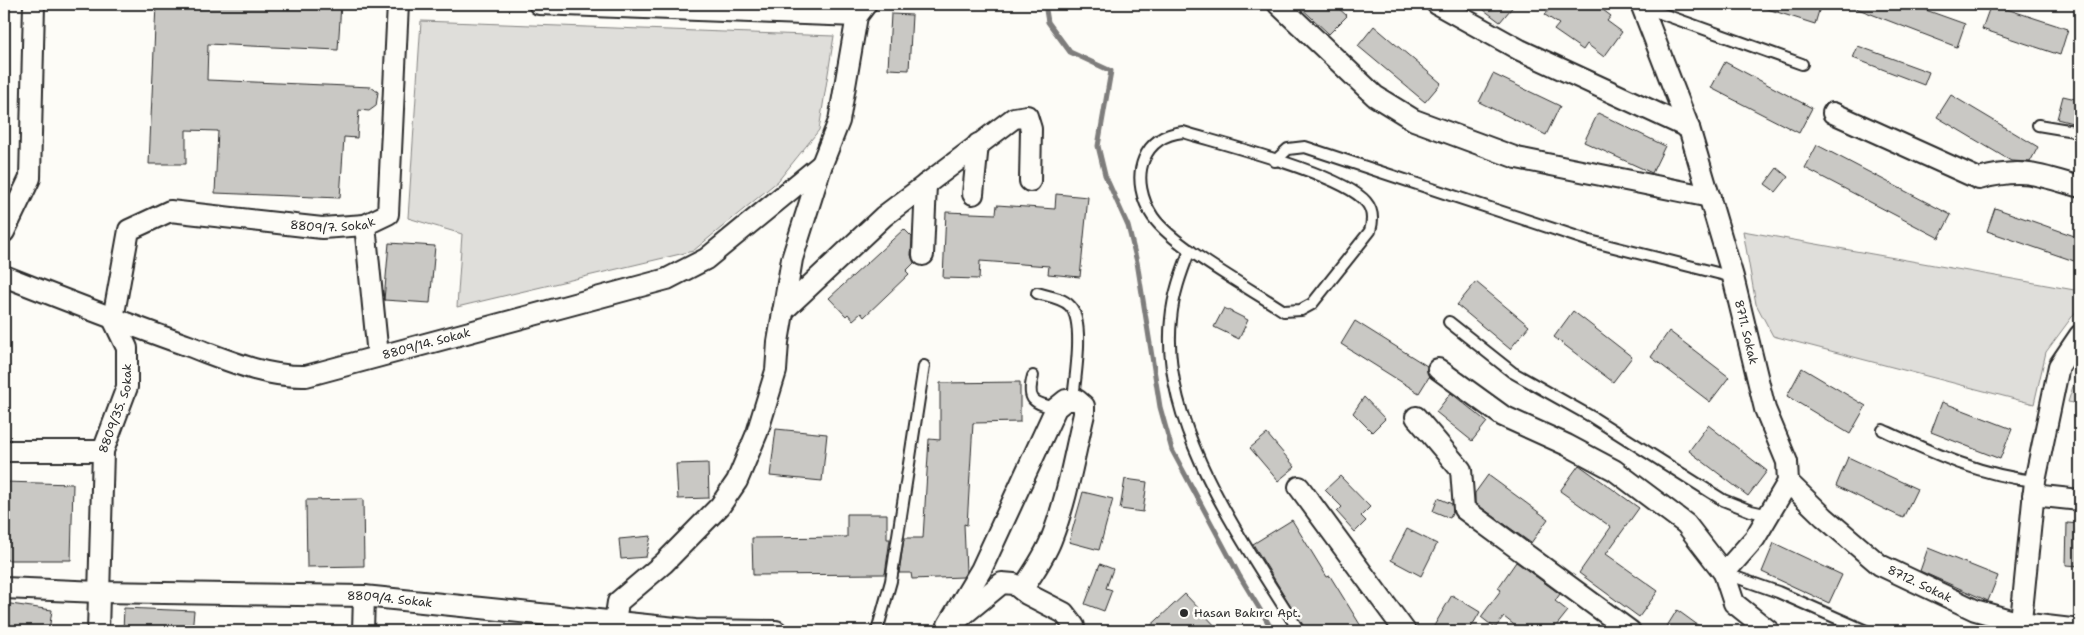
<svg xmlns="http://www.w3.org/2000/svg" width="2084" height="635" viewBox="0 0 2084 635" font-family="'Shantell Sans',sans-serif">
  <rect width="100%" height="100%" fill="#fdfcf7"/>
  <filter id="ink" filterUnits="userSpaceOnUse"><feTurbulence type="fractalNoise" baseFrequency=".02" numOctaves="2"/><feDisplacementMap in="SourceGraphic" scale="10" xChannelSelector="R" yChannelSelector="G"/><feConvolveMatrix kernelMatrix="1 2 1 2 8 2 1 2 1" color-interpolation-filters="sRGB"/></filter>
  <g filter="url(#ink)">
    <g fill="#dfdeda" stroke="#858482">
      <path d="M421,21l413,15 -15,94 -41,51 -85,70 -236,56 5,-73 -54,-16z"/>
      <path d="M1743,231l337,60v15l-34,46 -12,52 -261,-68 -17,-32z"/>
      <path d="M2080,365v39l-12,-2z"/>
    </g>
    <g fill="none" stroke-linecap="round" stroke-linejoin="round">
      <path stroke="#7e7d7b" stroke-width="5" d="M1045,4l3,18 22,30 41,19 -13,75 7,29 23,51 9,36 23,145 12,43 67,125 34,56"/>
    </g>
    <g fill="#c9c8c4" stroke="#2b2b2b">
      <path d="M156,4h185l-3,46 -130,-6 -1,36 164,7 7,5 -2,14 -7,5 -10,-1 -2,28 -13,-1 -4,61 -125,-5 3,-62 -32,-1v34h-37z"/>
      <path d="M1297,4h37l13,12 -18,18z"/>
      <path d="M1476,4h39l-15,18z"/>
      <path d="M1553,4h42l16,12 -4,5 15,11 -18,25 -17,-13 -4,6 -29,-20 5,-6 -14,-9z"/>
      <path d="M1762,4h59l-6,20 -54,-17z"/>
      <path d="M1845,4h64l56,20 -8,23z"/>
      <path d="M1991,4l77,25 -8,26 -78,-26z"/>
      <path d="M891,14l21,1 -3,55 -21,-1z"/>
      <path d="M1374,26l67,57 -16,19 -67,-56z"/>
      <path d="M1858,46l71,26 -5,13 -71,-27z"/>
      <path d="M1725,62l87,46 -13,25 -88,-45z"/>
      <path d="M1493,74l67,32 -14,29 -67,-33z"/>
      <path d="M1951,95l87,52 -8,15 -19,-1 -74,-44z"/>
      <path d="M2063,96l17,4v25l-23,-6z"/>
      <path d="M1598,113l67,33 -13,27 -68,-31z"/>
      <path d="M1817,145l134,70 -12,23 -134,-70z"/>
      <path d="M1777,168l11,9 -12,15 -11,-8z"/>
      <path d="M1056,194l32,3 -8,80 -32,-3 1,-8 -69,-5 -1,18 -36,-1 3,-66 50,2 1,-9 58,4z"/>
      <path d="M1995,208l85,30v25l-93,-32z"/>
      <path d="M904,229l8,8 -1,18 3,8 -8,8 3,3 -45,43 -3,-4 -8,7 -5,-6 -2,2 -17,-18z"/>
      <path d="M389,243l46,3 -5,57 -46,-3z"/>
      <path d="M1476,282l53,44 -19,23 -53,-44z"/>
      <path d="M1224,308l24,12 -9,19 -25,-12z"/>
      <path d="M1573,311l59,46 -19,25 -59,-45z"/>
      <path d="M1355,321l72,45 2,11 -10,16 -78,-49z"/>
      <path d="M1669,331l60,46 -19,25 -59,-45z"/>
      <path d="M1802,368l64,38 -16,28 -63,-38z"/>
      <path d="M1020,382v40l-47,1 -6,102 -3,-1 2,48 -3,5 -51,2 -1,-6h-12l5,-35h19l6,-99 11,1v-57z"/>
      <path d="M1451,393l36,29 -15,19 -36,-29z"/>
      <path d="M1364,397l21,22 -13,13 -19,-19z"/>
      <path d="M1942,402l70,27 -12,30 -69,-27z"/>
      <path d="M1708,425l59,46 -19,25 -59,-45z"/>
      <path d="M776,429l51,5 -5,47 -52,-5z"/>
      <path d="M1267,434l28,33 -17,14 -28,-33z"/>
      <path d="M1848,457l69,32 -14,29 -67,-32z"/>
      <path d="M708,463l1,35 -31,1 -2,-35z"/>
      <path d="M1579,465l60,43 -33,46 52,37 -19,26 -60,-44 32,-46 -51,-36z"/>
      <path d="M1488,475l60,44 -17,24 -56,-40v-10z"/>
      <path d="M1340,476l30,31 -9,9 5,5 -11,11 -18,-20 5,-5 -17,-17z"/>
      <path d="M1125,479l22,3 -4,30 -23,-3z"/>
      <path d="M4,482l69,2 -2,76h-67z"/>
      <path d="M1083,492l30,7 -14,51 -30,-8z"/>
      <path d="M1438,498l14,6 1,7 -3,7 -17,-7z"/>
      <path d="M363,499l1,67 -57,1 -1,-67z"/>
      <path d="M847,514h40v25h3l-5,35 -132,1 -1,-37 95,-1z"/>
      <path d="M1292,520l35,57 3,-1 34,55h-58l-53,-87z"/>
      <path d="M2067,523l13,1v42l-14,-1z"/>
      <path d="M1407,529l30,15 -16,32 -30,-16z"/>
      <path d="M651,536l-5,21 -25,2 -2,-20z"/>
      <path d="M1774,543l68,32 -13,28 -67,-31z"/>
      <path d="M1928,548l70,28 -10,25 -68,-30z"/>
      <path d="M1516,562l44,32 -5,7 13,10 -16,20h-30l-18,-14 -9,11 -14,-11 20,-27 -3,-2z"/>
      <path d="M1100,564l13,5 -7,19 6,2 -8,21 -19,-7z"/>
      <path d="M1185,594l35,37h-75z"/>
      <path d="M1452,595l28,17 -11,19h-38z"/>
      <path d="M4,603l48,7 -3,21h-45z"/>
      <path d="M124,608l70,3 -2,20h-69z"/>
      <path d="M1677,610l29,21h-42z"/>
    </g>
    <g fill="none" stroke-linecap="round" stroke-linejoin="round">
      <g stroke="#2b2b2b" stroke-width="14">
        <g id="service">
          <path d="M1643,7l159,57"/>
          <path d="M2038,125l42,7"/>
          <path d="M1183,132c39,12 160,42 183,70 7,8 7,19 4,29l-58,73 -11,6 -17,1c-33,-22 -110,-64 -131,-94 -11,-16 -17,-39 -9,-58 7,-17 21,-25 39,-27z"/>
          <path d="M1275,161l13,-12 17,-2 285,94 143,36"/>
          <path d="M1190,250c-9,23 -17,45 -19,69 -12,107 74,225 128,312"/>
          <path d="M1037,293c10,3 26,5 33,13 15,15 5,72 3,93"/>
          <path d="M1449,322l63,50 80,45 131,83 28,11 18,4"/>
          <path d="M1033,376c-7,25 1,27 23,32"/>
          <path d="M1883,430c50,23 96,45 152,51"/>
          <path d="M1724,573l54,19 88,39"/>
          <path d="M877,631l14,-50 33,-215"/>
        </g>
      </g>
      <g stroke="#2b2b2b" stroke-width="24">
        <g id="minor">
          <path d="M539,4l318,12"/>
          <path d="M1278,4l97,92 39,24 103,38 193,39"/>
          <path d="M1437,4l83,46 169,78"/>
          <path id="s1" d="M1641,4l48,124 44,149 32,132 22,53 1,20 -33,56 -31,35 10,30 35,28"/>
          <path d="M1833,113l146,66c44,-12 59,-4 101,8"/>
          <path d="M973,194l5,-50"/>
          <path d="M365,225l13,131"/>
          <path d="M4,232l26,-54 4,-174"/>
          <path d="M923,255l3,-71"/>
          <path id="s2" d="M4,276c61,24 122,48 185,70 38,14 75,31 117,30l361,-97 39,-20 116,-95"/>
          <path d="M783,311l101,-95 130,-98 13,-2 4,13 -1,52"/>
          <path d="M1438,369l65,47 64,29 47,25 72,54 38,49"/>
          <path d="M1416,417l45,53 3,39 166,122"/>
          <path d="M4,451h99"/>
          <path id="s3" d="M1788,482l36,35 56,48 95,45 46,13 59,7"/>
          <path d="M1299,487l106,144"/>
          <path d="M2033,495l47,5"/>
          <path id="s4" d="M4,588l95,4 265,4 331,34 81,1"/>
          <path d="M957,620l45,-37 12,1 13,10 37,19 10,13v5"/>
          <path d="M615,622l3,-20 46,-39 56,-57 17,-25 20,-48 19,-62 2,-29 14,-83 30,-95 17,-43 18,-105 9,-12"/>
          <path d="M948,625l33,-55 75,-162 10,-8h11l7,6v8c-10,42 -17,86 -33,126 -7,18 -19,34 -29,50"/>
          <path id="s5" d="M98,631l5,-180 24,-64v-39l-14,-29 16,-89 41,-19 152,17 43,-3 23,-11 10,-210"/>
          <path d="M363,631l1,-35"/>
          <path d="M2020,631l15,-150 24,-115 21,-31"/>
        </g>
      </g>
      <use href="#service" stroke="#fdfcf7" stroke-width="10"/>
      <use href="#minor" stroke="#fdfcf7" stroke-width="20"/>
    </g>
  </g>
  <circle fill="#2b2b2b" stroke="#fdfcf7" stroke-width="2" cx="1184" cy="613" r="5"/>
  <g text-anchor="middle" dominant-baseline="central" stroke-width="5" stroke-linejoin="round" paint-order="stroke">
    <g font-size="12" fill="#2b2b2b" stroke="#fdfcf7">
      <text stroke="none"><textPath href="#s5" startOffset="619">8809/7. Sokak</textPath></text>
      <text stroke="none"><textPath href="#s1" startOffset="345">8711. Sokak</textPath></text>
      <text stroke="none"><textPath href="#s2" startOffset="444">8809/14. Sokak</textPath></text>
      <text stroke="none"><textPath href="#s5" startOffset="225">8809/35. Sokak</textPath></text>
      <text stroke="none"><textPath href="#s3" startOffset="168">8712. Sokak</textPath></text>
      <text stroke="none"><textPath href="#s4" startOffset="386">8809/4. Sokak</textPath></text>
    </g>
    <g font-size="12" fill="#2b2b2b" stroke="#fdfcf7" text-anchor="start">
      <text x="1194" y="613">Hasan Bakırcı Apt.</text>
    </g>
  </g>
  <rect width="2084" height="635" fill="none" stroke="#fdfcf7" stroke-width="20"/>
  <rect x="10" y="10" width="2064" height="615" fill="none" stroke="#2b2b2b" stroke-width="2" filter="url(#ink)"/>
</svg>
